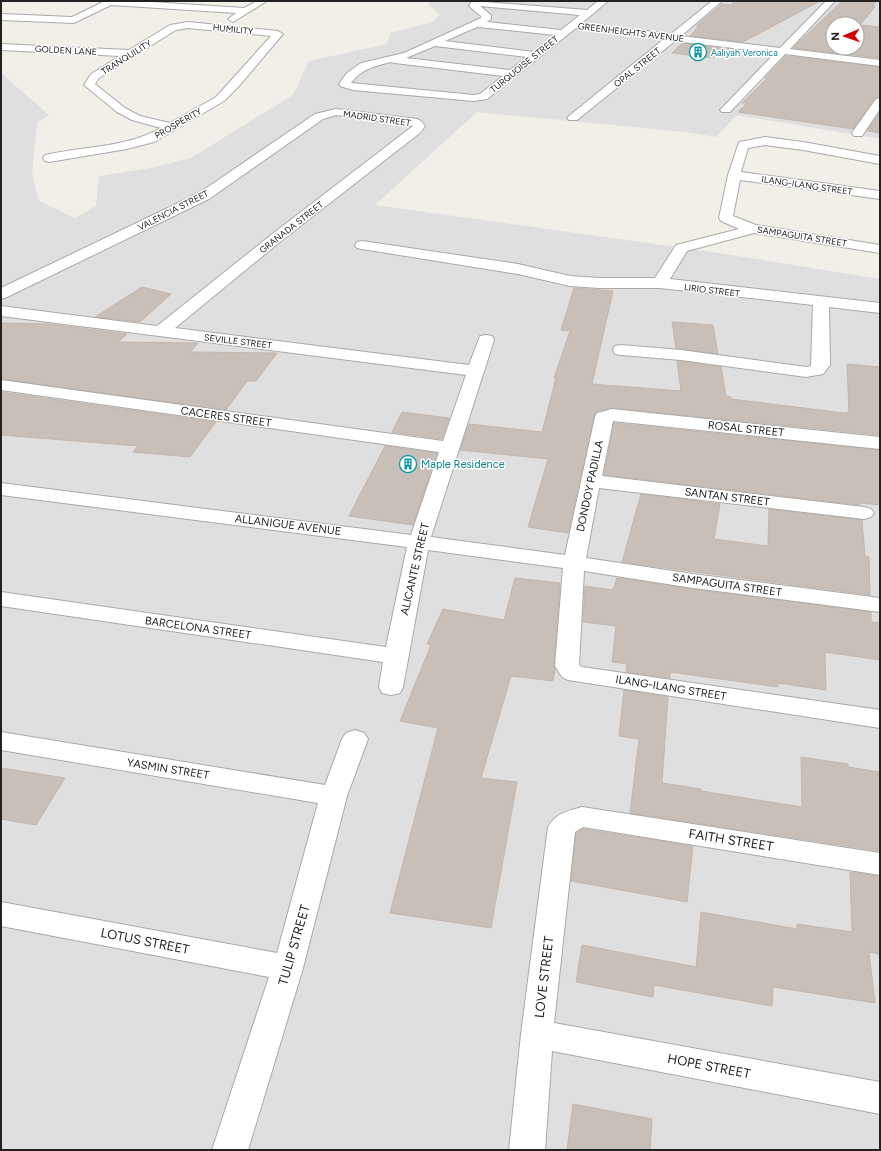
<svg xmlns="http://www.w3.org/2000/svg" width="881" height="1151" viewBox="0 0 881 1151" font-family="Figtree,sans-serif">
  <rect width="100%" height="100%" fill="#f2efe9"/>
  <path fill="#e0dfdf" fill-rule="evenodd" d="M432,1h448v138l-143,-24 -21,22 -31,-5 -208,-20 -102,93 344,48 161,26v871h-879v-1077l48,42 -12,8 -5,50 7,28 36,17 21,-12 3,-30 52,-8 40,-10 102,-63 16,-34 78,-17 3,-11 42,-11 8,-7 -12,-11zM833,24h24v24h-24z"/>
  <g fill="#c7bfb8" stroke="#c4b6ab" fill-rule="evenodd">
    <path d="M735,1h85l-77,41 -53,-6 9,-10h-3l26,-22 9,1z"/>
    <path d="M842,1h35l-5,6h3l-15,18 20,2v31l-87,-10zM833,24h24v24h-24z"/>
    <path d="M682,43l47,6 -17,9 -40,-5z"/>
    <path d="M786,56l94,11v30l-5,1 -22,31 -115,-17 9,-9h-5l25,-25h-2z"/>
    <path d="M880,112v21l-13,-2z"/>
    <path d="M142,287l29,7 -31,28 -45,-5z"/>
    <path d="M574,288l39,3 -21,93 89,7 -4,-30h4l40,6 5,29 5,1v2l113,14 5,-1 -2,-48 33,3v68l-268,-27 -15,4 -3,5 -26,116 -40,-6 20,-68 -88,-9 9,-26 73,8 14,-54h-2l16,-47 -9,-1z"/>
    <path d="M672,322l41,3 5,29 -42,-6z"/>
    <path d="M1,323l48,1 78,10 -9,8 80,1 -8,9 87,1 -21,28h-9l-21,29 -225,-31z"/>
    <path d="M1,392l215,30 -26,35 -57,-5 5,-6 -137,-11z"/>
    <path d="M402,412l47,6 -7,21 -50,-7z"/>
    <path d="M614,423l266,27v55l-20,-2v2l-256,-30z"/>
    <path d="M385,446l52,7 -24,72 -64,-9z"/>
    <path d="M641,494l79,10 -6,35 54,7 1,-37 93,11 3,36 4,1 1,38 -248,-33z"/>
    <path d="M515,578l45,5 -6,83 1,3 -2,12 -42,-5 -30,102 36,4 -26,146 -101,-15 48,-185 -38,-7 31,-76 -4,-1 16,-35 61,11z"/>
    <path d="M617,578l76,11 178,23v10l9,1v37l-55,-8 1,38 -48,-7v4l-108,-15v6l-44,-6 1,-8 -15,-2 4,-36 -33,-4 2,-36 28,4z"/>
    <path d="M624,690l44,7 -6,86 39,6v2l101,16 -1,-50 47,7v3l32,5v79l-250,-38 9,-74 -20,-3z"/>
    <path d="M1,768l64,10 -29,47 -35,-6z"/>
    <path d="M583,829l110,17 -6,56 -116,-21 5,-48z"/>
    <path d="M850,872l30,4v78l-11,-2 6,51 -102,-16 -1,19 -118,-21 -1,12 -77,-15 6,-37 114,22 5,-55 96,17v-5l55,8z"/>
    <path d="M573,1104l79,15 -2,31h-83z"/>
  </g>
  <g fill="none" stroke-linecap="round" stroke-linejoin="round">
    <g stroke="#a9a9a9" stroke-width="2">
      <g id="minor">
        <path d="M105,1h31l108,7 13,-7h10l-34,21 -5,-3 8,-6 -125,-8 -37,18 -73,-3v-6l71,3z"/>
        <path d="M472,1l115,9 11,-9h10l-26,22 89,11 41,-33h10l-41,35 99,12 46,-47h9l-45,48 90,11v6l-95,-12 -55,58h-8l-2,-2 2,-2 53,-55 -100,-12 -98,79h-8l-2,-2 2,-2 95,-77 -88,-11 -89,71 -13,2 -121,-11 -13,-4 -1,-2 8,-11 14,-10 43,-10 77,-35v-2l-12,-10zM480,6l100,9 -19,15 -74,-8 4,-3v-4zM477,27h1l77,8 -21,17 -89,-11zM435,46l92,11 -17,13 -104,-12zM391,62l4,1 108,13 -23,18 -6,1 -123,-12c10,-14 24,-17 40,-21z"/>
        <path d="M188,22l90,9 5,3 -44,52 -15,15 -70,41 -27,7 -78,13 -4,-1 -2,-3 2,-3c39,-9 80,-7 116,-27l-29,-8 -15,-8 -33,-27 7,-11 29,-18 -119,-6v-6l128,6 41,-25zM188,28l83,8 -55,61 -46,26 -30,-7 -15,-8 -30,-24 4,-6 77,-48z"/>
        <path d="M880,98v11l-18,27h-8l-2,-3 2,-3 22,-31z"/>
        <path d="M336,109l81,10 4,2 4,5 -4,6 -140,109 -106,87 294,37 11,-29 6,-1 6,1 2,4 -63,197 134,18 30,-138 2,-4 15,-4 268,28v12l-267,-28 -11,55 262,31 7,2 3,4 -3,4 -7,2 -265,-31 -13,70 107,16 187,24v14l-187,-24 -109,-17 -5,94 3,2 298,43v18l-312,-48 -6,-3 -7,-11 8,-98 -135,-18 -25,137 -3,6 -9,2 -9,-2 -3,-6 4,-25 -382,-56v-14l385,55 21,-100 -406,-52v-12l410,52 28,-83 -438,-62v-10l442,61 23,-66 -465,-59v-10l156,20 114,-91 142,-109 -77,-11 -13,4 -114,80 -202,98 -6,2v-11l198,-95 116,-79z"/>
        <path d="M765,137l38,5 77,14v8l-77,-14 -38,-5 -17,3 -7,24 139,19v8l-140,-19 -7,36 23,9 124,20v8l-126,-20 -67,18 -17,28 210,24v10l-51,-6 1,58 -7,9 -17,3 -125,-17 -60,-5 -6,-1 -2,-4 2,-4 6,-1 60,5 125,17 5,-1 2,-61 -153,-17h-61l-29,-2 -52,-12 -156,-25 -5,-1 -2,-3 2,-3 5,-1 156,23 52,12 29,2h56l21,-33 63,-16 -18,-8 -2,-3 9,-43 11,-33z"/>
        <path d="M355,730l9,3 4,6 -21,57 -44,172 -55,182h-36l57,-173 -268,-51v-24l276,51 41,-150 -317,-53v-18l324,53 17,-46 4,-6z"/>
        <path d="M582,807l298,46v22l-297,-48 -8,5 -21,191 326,59v32l-328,-63 -7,99h-36l12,-116 27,-207c8,-14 20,-16 34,-20z"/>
      </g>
    </g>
    <use href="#minor" fill="#fff" fill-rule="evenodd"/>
  </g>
  <defs>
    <g id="building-ring" transform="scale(0.9)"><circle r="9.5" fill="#fff" stroke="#0f9aa8" stroke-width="1.5"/><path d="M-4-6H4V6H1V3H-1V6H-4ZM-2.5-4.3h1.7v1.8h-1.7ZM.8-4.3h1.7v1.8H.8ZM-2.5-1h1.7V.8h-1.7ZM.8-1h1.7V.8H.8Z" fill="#0f9aa8"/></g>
  </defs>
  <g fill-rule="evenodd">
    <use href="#building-ring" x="698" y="52"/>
    <use href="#building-ring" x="408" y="464"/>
  </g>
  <g text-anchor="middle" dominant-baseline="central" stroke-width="3" stroke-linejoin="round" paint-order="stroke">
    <g font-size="9" fill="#222" stroke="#fff">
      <text transform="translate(233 29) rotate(6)">HUMILITY</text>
      <text transform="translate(631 32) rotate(7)">GREENHEIGHTS AVENUE</text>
      <text transform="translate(66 50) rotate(3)">GOLDEN LANE</text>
      <text transform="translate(126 57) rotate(-32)">TRANQUILITY</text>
      <text transform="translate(524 64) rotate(-39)">TURQUOISE STREET</text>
      <text transform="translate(637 67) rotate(-39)">OPAL STREET</text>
      <text transform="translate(377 118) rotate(8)">MADRID STREET</text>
      <text transform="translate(178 123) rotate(-30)">PROSPERITY</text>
      <text transform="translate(807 185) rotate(8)">ILANG-ILANG STREET</text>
      <text transform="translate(173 210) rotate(-27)">VALENCIA STREET</text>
      <text transform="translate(291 227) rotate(-38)">GRANADA STREET</text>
      <text transform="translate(802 236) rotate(9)">SAMPAGUITA STREET</text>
      <text transform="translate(712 290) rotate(7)">LIRIO STREET</text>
      <text transform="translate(238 341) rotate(7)">SEVILLE STREET</text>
    </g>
    <g font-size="9" fill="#0d838f" stroke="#fff" text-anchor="start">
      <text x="711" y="52">Aaliyah Veronica</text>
    </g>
    <g font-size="11" fill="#222" stroke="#fff">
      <text transform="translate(226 417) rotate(8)">CACERES STREET</text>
      <text transform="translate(746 429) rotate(6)">ROSAL STREET</text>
      <text transform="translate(590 486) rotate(-78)">DONDOY PADILLA</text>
      <text transform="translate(727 497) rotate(7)">SANTAN STREET</text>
      <text transform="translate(288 525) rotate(7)">ALLANIGUE AVENUE</text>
      <text transform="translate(415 569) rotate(-77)">ALICANTE STREET</text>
      <text transform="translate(727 585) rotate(8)">SAMPAGUITA STREET</text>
      <text transform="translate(198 628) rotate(8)">BARCELONA STREET</text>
      <text transform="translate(671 688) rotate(9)">ILANG-ILANG STREET</text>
      <text transform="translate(168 769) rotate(9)">YASMIN STREET</text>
    </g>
    <g font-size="11" fill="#0d838f" stroke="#fff" text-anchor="start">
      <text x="421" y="464">Maple Residence</text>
    </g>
    <g font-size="13" fill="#222" stroke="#fff">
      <text transform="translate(731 840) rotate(9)">FAITH STREET</text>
      <text transform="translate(145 941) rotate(11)">LOTUS STREET</text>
      <text transform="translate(294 945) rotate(-74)">TULIP STREET</text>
      <text transform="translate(544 977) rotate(-83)">LOVE STREET</text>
      <text transform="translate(709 1066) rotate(11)">HOPE STREET</text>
    </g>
  </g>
  <rect width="881" height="1151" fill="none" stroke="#222222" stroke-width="4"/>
  <g transform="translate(845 36) rotate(268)"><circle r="19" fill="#ffffff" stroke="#a7a7a7"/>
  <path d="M0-3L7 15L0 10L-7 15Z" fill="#d40000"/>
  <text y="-6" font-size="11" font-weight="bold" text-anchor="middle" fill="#222222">N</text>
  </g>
</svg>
